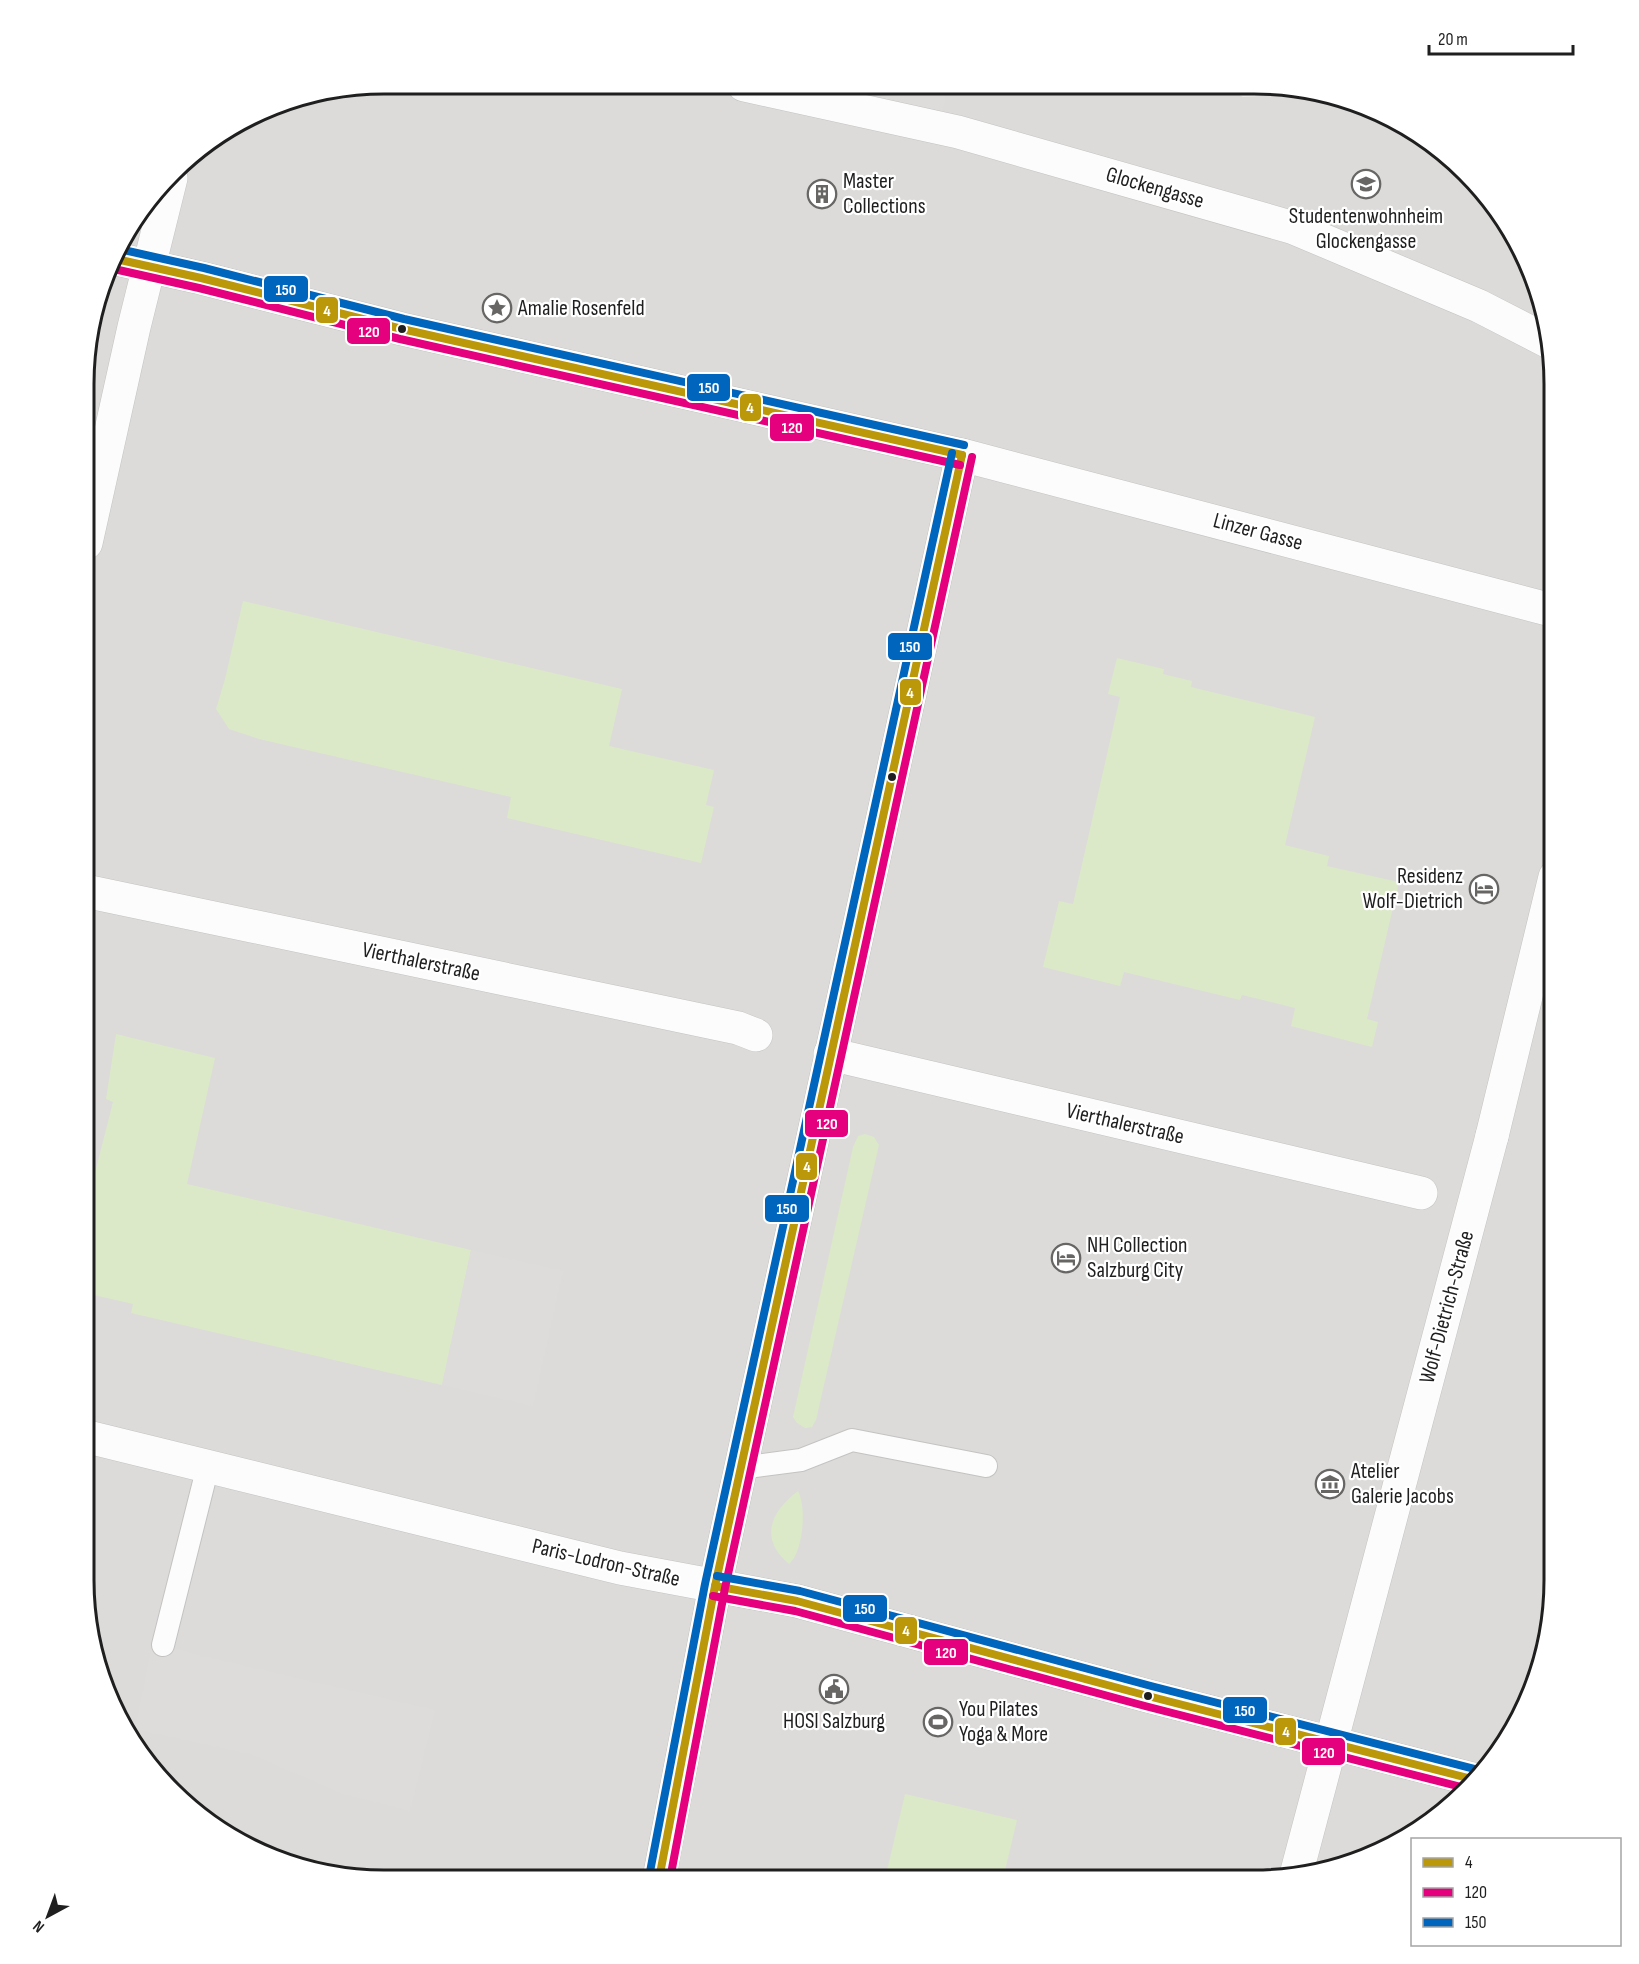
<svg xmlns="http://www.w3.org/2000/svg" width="1639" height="1964" viewBox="0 0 1639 1964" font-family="'Sofia Sans Condensed',sans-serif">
  <rect width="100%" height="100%" fill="#edebe8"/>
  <path fill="#dcdbd9" d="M384,84l839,2 20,11 73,-4 53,14 52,27 46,38 48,62 30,72 10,78 -1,1215 -15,77 -24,54 -48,62 -62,48 -54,24 -77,15h-909l-77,-15 -70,-34 -46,-38 -48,-62 -30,-72 -10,-78 3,-1235 37,-110 63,-77 101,-58z"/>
  <g fill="#dbe9c8">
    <path d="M243,601l379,88 -13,57 105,24 -8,35 8,2 -13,56 -194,-45 4,-21 -252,-58 -30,-10 -13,-20 9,-30z"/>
    <path d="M1117,658l47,11 -1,5 29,7 -1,6 124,30 -30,128 44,11 -2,10 72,16 -32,137 11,3 -6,25 -81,-21 4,-18 -53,-13 -2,5 -116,-28 -4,14 -77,-19 16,-66 14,3 47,-207 -12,-3z"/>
    <path d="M116,1034l99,24 -28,126 284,66 -29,135 -311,-72 2,-9 -48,-11v-81l28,-110 -7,-3z"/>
    <path d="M865,1134l9,3 5,8 -63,275 -4,7 -7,1 -8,-5 -4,-6 60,-270 5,-11z"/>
    <path d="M798,1491c9,17 5,61 -9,73 -30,-25 -19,-52 9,-73z"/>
    <path d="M905,1794l112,26 -14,59h-118z"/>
  </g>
  <g fill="#dddcdb">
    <path d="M812,85l136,1 -7,30z"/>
    <path d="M471,1250l92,21 -30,135 -91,-21z"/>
    <path d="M153,1640l41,14 241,56 -25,101 -67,-17 -90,-39 -118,-26z"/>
  </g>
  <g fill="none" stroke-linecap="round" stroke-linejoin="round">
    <g stroke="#c4c3c2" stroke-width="24">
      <g id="service">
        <path d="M740,1468l61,-8 51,-20 134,26"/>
        <path d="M163,1645l45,-179"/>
      </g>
    </g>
    <g stroke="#c4c3c2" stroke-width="34">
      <g id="pedestrian">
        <path d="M962,455l593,156"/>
        <path d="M1492,1136l63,-259"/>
      </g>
    </g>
    <g stroke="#c4c3c2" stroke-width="34">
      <g id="minor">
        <path d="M744,85l214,47 336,96 185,78 70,36"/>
        <path d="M86,543l48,-216 37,-149"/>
        <path d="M85,891l653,137 18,7"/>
        <path d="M830,1054l591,139"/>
        <path d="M84,1436l536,132 177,33 351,95 328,84"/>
        <path d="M1296,1875l196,-739"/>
      </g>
    </g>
    <g stroke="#c4c3c2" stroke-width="34">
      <path id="tertiary" d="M116,259l85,19 201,51 560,126 -247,1131 -56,293"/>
    </g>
    <use href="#service" stroke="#fcfcfc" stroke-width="22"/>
    <use href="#pedestrian" stroke="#fcfcfc" stroke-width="33"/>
    <use href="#minor" stroke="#fcfcfc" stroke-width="33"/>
    <use href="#tertiary" stroke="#fcfcfc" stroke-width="33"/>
    <g stroke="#fff" stroke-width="12">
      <g id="bus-1">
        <path d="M116,259l85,19 201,51 560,126"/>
        <path d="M715,1586l82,15 351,95 328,84"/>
        <path d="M659,1879l56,-293 247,-1131"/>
      </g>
    </g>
    <g stroke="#fff" stroke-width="12">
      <g id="bus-2">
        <path d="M114,269l85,19 201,51 560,126"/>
        <path d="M713,1596l82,15 350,95 324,83"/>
        <path d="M670,1879l55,-291 247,-1131"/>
      </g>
    </g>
    <g stroke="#fff" stroke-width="12">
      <g id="bus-3">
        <path d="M119,249l85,19 200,51 560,126"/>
        <path d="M717,1576l83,15 351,95 328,84"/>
        <path d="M649,1877l56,-293 247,-1131"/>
      </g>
    </g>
    <use href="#bus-1" stroke="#bb9809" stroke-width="8"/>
    <use href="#bus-2" stroke="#e5007d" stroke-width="8"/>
    <use href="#bus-3" stroke="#0065bd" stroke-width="8"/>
  </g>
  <defs>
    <g id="school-ring" transform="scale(1.5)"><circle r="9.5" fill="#fff" stroke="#676665" stroke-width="1.5"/><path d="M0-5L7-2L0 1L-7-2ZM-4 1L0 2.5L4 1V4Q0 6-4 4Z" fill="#676665"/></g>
    <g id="building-ring" transform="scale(1.5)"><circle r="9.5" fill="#fff" stroke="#676665" stroke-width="1.5"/><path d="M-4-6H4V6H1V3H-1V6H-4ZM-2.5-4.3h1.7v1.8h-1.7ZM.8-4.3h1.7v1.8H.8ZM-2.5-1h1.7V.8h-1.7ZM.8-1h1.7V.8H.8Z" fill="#676665"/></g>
    <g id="sight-ring" transform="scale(1.5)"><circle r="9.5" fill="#fff" stroke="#676665" stroke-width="1.5"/><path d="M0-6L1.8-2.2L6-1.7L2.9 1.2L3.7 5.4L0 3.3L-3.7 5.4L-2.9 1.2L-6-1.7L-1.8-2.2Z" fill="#676665"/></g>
    <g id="hotel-ring" transform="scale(1.5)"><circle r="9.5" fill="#fff" stroke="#676665" stroke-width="1.5"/><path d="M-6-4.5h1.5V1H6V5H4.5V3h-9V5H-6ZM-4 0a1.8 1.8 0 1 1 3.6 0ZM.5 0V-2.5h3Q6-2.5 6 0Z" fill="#676665"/></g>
    <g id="museum-ring" transform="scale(1.5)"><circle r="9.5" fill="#fff" stroke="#676665" stroke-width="1.5"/><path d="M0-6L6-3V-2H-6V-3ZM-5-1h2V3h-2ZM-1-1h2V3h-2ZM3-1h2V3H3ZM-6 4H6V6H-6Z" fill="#676665"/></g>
    <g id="civic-ring" transform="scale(1.5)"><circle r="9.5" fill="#fff" stroke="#676665" stroke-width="1.5"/><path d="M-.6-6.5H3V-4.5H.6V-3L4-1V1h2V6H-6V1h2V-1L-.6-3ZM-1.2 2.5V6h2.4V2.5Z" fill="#676665"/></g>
    <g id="stadium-ring" transform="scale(1.5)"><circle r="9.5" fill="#fff" stroke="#676665" stroke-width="1.5"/><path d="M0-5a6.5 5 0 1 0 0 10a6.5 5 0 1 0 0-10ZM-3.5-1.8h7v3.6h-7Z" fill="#676665"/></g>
  </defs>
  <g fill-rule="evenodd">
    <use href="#school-ring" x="1366" y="184"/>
    <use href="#building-ring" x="822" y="194"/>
    <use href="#sight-ring" x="497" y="308"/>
    <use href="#hotel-ring" x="1484" y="889"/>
    <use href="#hotel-ring" x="1066" y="1258"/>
    <use href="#museum-ring" x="1330" y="1484"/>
    <use href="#civic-ring" x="834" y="1689"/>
    <use href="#stadium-ring" x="938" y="1722"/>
  </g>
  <g fill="#1f1f1f" stroke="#fff" stroke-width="2">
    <circle cx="402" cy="329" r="5"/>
    <circle cx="892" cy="777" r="5"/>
    <circle cx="1148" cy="1696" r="5"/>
  </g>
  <g text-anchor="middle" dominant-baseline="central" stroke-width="4.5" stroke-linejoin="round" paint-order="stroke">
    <g font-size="22" fill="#1f1f1f" stroke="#fff" text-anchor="start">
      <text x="843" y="181">Master<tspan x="843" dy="25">Collections</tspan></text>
      <text x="1366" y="216" text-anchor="middle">Studentenwohnheim<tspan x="1366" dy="25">Glockengasse</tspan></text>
      <text x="518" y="308">Amalie Rosenfeld</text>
      <text x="1463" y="876" text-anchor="end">Residenz<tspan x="1463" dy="25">Wolf-Dietrich</tspan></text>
      <text x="1087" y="1245">NH Collection<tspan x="1087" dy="25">Salzburg City</tspan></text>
      <text x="1351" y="1471">Atelier<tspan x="1351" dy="25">Galerie Jacobs</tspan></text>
      <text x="959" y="1709">You Pilates<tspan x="959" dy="25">Yoga &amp; More</tspan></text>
      <text x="834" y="1721" text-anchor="middle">HOSI Salzburg</text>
    </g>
    <g font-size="22" fill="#1f1f1f" stroke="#fff">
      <text transform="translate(1155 188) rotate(16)">Glockengasse</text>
      <text transform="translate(1258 532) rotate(15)">Linzer Gasse</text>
      <text transform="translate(421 962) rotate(12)">Vierthalerstraße</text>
      <text transform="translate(1125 1124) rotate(13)">Vierthalerstraße</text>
      <text transform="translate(1447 1307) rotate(-75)">Wolf-Dietrich-Straße</text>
      <text transform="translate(606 1563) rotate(13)">Paris-Lodron-Straße</text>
    </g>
  </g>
  <path d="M0 0H1639V1964H0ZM384 94H1254A290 290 0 0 1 1544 384V1580A290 290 0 0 1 1254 1870H384A290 290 0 0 1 94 1580V384A290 290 0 0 1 384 94Z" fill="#fff" fill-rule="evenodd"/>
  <path fill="none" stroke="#1f1f1f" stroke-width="3" d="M384 94H1254A290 290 0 0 1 1544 384V1580A290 290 0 0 1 1254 1870H384A290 290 0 0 1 94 1580V384A290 290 0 0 1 384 94Z"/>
  <g stroke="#fff" stroke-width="2">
    <rect x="263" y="275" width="46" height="28" rx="6" fill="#0065bd"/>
    <rect x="315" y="296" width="24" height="28" rx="6" fill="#bb9809"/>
    <rect x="346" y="317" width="45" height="28" rx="6" fill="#e5007d"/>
    <rect x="686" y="373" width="45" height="29" rx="6" fill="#0065bd"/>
    <rect x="739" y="393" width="23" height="29" rx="6" fill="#bb9809"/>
    <rect x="769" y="413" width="46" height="29" rx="6" fill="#e5007d"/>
    <rect x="887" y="632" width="46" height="29" rx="6" fill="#0065bd"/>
    <rect x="899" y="678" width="23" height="28" rx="6" fill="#bb9809"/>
    <rect x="804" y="1109" width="45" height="29" rx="6" fill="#e5007d"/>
    <rect x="795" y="1152" width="23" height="29" rx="6" fill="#bb9809"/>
    <rect x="764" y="1194" width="46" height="29" rx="6" fill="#0065bd"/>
    <rect x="842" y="1594" width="46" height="29" rx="6" fill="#0065bd"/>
    <rect x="894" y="1616" width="24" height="29" rx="6" fill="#bb9809"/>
    <rect x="923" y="1638" width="46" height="28" rx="6" fill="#e5007d"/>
    <rect x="1222" y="1696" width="46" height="28" rx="6" fill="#0065bd"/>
    <rect x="1274" y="1717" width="23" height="29" rx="6" fill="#bb9809"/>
    <rect x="1301" y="1737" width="45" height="29" rx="6" fill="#e5007d"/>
  </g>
  <g font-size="16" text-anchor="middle" font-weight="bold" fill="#fff">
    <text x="286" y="295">150</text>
    <text x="327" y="316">4</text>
    <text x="369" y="337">120</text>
    <text x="709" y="393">150</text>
    <text x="750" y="413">4</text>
    <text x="792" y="433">120</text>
    <text x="910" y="652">150</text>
    <text x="910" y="698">4</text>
    <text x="827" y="1129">120</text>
    <text x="807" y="1172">4</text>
    <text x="787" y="1214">150</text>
    <text x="865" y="1614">150</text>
    <text x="906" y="1636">4</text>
    <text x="946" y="1658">120</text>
    <text x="1245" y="1716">150</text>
    <text x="1286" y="1737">4</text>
    <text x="1324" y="1758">120</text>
  </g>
  <rect x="1411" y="1838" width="210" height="108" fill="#ffffff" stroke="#a5a5a5" stroke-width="1.5"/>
  <rect x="1423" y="1858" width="30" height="9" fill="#bb9809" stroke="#a5a5a5" stroke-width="1.5"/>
  <text x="1465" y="1868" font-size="18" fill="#1f1f1f">4</text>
  <rect x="1423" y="1888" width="30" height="9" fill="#e5007d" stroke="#a5a5a5" stroke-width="1.5"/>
  <text x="1465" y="1898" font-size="18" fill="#1f1f1f">120</text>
  <rect x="1423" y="1918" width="30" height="9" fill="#0065bd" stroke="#a5a5a5" stroke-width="1.5"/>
  <text x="1465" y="1928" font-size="18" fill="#1f1f1f">150</text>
  <g transform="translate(48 1916) rotate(221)" stroke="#ffffff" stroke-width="4.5" paint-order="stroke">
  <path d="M0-4.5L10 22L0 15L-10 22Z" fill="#1f1f1f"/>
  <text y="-9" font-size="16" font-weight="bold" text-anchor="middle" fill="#1f1f1f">N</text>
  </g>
  <path d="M1429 45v9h144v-9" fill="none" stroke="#1f1f1f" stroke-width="3"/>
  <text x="1438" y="45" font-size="18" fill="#1f1f1f" stroke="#ffffff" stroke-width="4.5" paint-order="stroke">20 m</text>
</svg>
